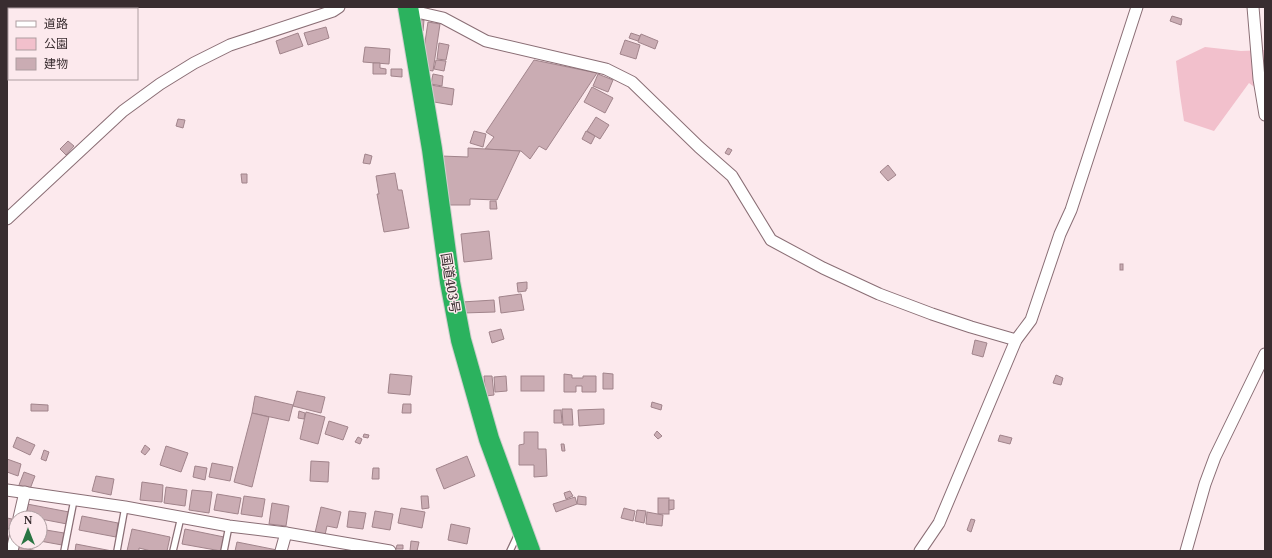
<svg xmlns="http://www.w3.org/2000/svg" width="1272" height="558" viewBox="0 0 1272 558" font-family="'Noto Serif','Noto Sans JP',serif">
  <rect width="100%" height="100%" fill="#fce9ed"/>
  <path fill="#f2c0cc" d="M1205,47l36,4 24,-1v45l-16,-12 -35,48 -30,-10 -4,-26 -4,-34z"/>
  <g fill="#caacb3" stroke="#a1848b">
    <path d="M1172,16l10,3 -1,6 -11,-4z"/>
    <path d="M415,20h9l-1,11 -9,-1z"/>
    <path d="M428,22l12,2 -7,47 -12,-2z"/>
    <path d="M326,27l3,11 -21,7 -4,-12z"/>
    <path d="M298,33l5,13 -23,8 -4,-13z"/>
    <path d="M631,33l9,3 -2,5 -9,-3z"/>
    <path d="M641,34l17,7 -3,8 -17,-7z"/>
    <path d="M625,40l15,5 -4,14 -16,-5z"/>
    <path d="M439,43l10,2 -3,15 -9,-1z"/>
    <path d="M365,47l25,2 -1,15 -26,-2z"/>
    <path d="M436,60l10,1 -2,10 -10,-2z"/>
    <path d="M534,60l63,13 -51,77 -7,-4 -9,13 -9,-8 -36,-2 9,-12 -8,-5z"/>
    <path d="M373,63h7v5l6,1v5h-13z"/>
    <path d="M391,69h11v8l-11,-1z"/>
    <path d="M433,74l10,2 -1,10 -11,-2z"/>
    <path d="M598,74l15,6 -5,12 -15,-6z"/>
    <path d="M431,85l23,4 -2,16 -24,-4z"/>
    <path d="M592,87l21,11 -8,15 -21,-11z"/>
    <path d="M596,117l13,8 -9,14 -13,-8z"/>
    <path d="M178,119l7,1 -2,8 -7,-2z"/>
    <path d="M474,131l12,3 -3,13 -13,-4z"/>
    <path d="M586,131l9,5 -4,8 -9,-5z"/>
    <path d="M68,141l6,5 -8,9 -6,-6z"/>
    <path d="M468,148l52,3 -23,49 -27,-1v6h-20l-9,-49 27,1z"/>
    <path d="M728,148l4,2 -3,5 -4,-2z"/>
    <path d="M365,154l7,2 -2,8 -7,-1z"/>
    <path d="M888,165l8,10 -8,6 -8,-9z"/>
    <path d="M395,173l3,17h4l7,38 -25,4 -7,-38h2l-3,-18z"/>
    <path d="M241,174h6v9h-5z"/>
    <path d="M490,201h6l1,8h-7z"/>
    <path d="M489,231l3,28 -28,3 -3,-28z"/>
    <rect x="1120" y="264" width="3" height="6"/>
    <path d="M527,282v7h-1v2l-8,1 -1,-9z"/>
    <path d="M521,294l3,16 -23,3 -2,-16z"/>
    <path d="M494,300l1,12 -32,1 -1,-11z"/>
    <path d="M501,329l3,10 -12,4 -3,-11z"/>
    <path d="M975,340l12,3 -4,14 -11,-3z"/>
    <path d="M603,373l10,1v15h-10z"/>
    <path d="M390,374l22,2 -2,19 -22,-2z"/>
    <path d="M564,374l8,1v3h11v-2h13v16h-14v-6h-6v6h-12z"/>
    <path d="M1056,375l7,3 -2,7 -8,-2z"/>
    <path d="M484,376h8l2,19 -8,1z"/>
    <path d="M506,376l1,15 -12,1 -1,-15z"/>
    <rect x="521" y="376" width="23" height="15"/>
    <path d="M297,391l28,6 -4,16 -28,-7z"/>
    <path d="M255,396l38,9 -4,16 -37,-8z"/>
    <path d="M652,402l10,3 -1,5 -10,-3z"/>
    <path d="M31,404l17,1v6h-17z"/>
    <path d="M403,404h8v9h-9z"/>
    <path d="M562,409h10l1,16h-10z"/>
    <path d="M604,409v15l-25,2 -1,-16z"/>
    <path d="M554,410h7l1,13h-8z"/>
    <path d="M299,411l6,2 -1,6 -6,-1z"/>
    <path d="M306,412l19,5 -7,27 -18,-5z"/>
    <path d="M252,413l17,4 -17,70 -18,-5z"/>
    <path d="M329,421l19,6 -5,13 -18,-6z"/>
    <path d="M657,431l5,5 -4,3 -4,-4z"/>
    <path d="M524,432h14v17h8l1,27 -13,1v-12h-15v-20l5,-1z"/>
    <path d="M364,434l5,1 -1,3 -5,-1z"/>
    <path d="M1000,435l12,3 -2,6 -12,-3z"/>
    <path d="M17,437l18,8 -5,10 -17,-8z"/>
    <path d="M358,437l4,2 -2,5 -5,-2z"/>
    <path d="M561,444h3l1,7h-3z"/>
    <path d="M145,445l5,4 -5,6 -4,-3z"/>
    <path d="M166,446l22,7 -7,19 -21,-7z"/>
    <path d="M44,450l5,2 -3,9 -5,-2z"/>
    <path d="M467,456l8,20 -31,13 -8,-20z"/>
    <path d="M7,459l14,5 -3,12 -11,-4z"/>
    <path d="M311,461l18,1 -1,20 -18,-1z"/>
    <path d="M212,463l21,4 -3,14 -21,-4z"/>
    <path d="M195,466l12,2 -2,12 -12,-3z"/>
    <path d="M373,468h6v11h-7z"/>
    <path d="M24,472l11,4 -5,13 -11,-4z"/>
    <path d="M96,476l18,3 -3,16 -19,-4z"/>
    <path d="M142,482l21,3 -1,17 -22,-2z"/>
    <path d="M166,487l21,3 -2,16 -21,-3z"/>
    <path d="M192,490l20,2 -3,21 -20,-3z"/>
    <path d="M570,491l3,5 -7,3 -2,-6z"/>
    <path d="M217,494l24,4 -3,16 -24,-4z"/>
    <path d="M244,496l21,3 -3,18 -21,-3z"/>
    <path d="M421,496h7l1,12 -7,1z"/>
    <path d="M578,496l8,1v8l-9,-1z"/>
    <path d="M575,497l2,7 -21,8 -3,-8z"/>
    <rect x="658" y="498" width="11" height="16"/>
    <path d="M669,500h5v9l-5,1z"/>
    <path d="M272,503l17,3 -3,20 -17,-2z"/>
    <path d="M27,504l42,8 -2,12 -42,-8z"/>
    <path d="M321,507l20,5 -4,16 -10,-2 -2,9 -10,-2z"/>
    <path d="M401,508l24,4 -3,16 -24,-5z"/>
    <path d="M624,508l11,3 -2,10 -12,-3z"/>
    <path d="M637,510l9,1 -2,12 -9,-2z"/>
    <path d="M349,511l17,2 -3,16 -16,-2z"/>
    <path d="M375,511l18,3 -3,16 -18,-3z"/>
    <path d="M647,512l16,3 -1,11 -16,-2z"/>
    <path d="M82,516l36,7 -2,14 -37,-7z"/>
    <path d="M7,518l5,1 -1,10h-4z"/>
    <path d="M971,519l4,1 -4,12 -4,-2z"/>
    <path d="M451,524l19,4 -3,16 -19,-4z"/>
    <path d="M40,529l24,4 -2,12 -22,-4z"/>
    <path d="M132,529l38,8 -3,14h-16l-12,-3v3h-12z"/>
    <path d="M185,529l39,8 -3,14 -39,-7z"/>
    <path d="M411,541l8,1 -2,9h-7z"/>
    <path d="M237,542l40,8v1h-42z"/>
    <path d="M76,544l36,7h-37z"/>
    <path d="M397,545h6v4h-7z"/>
    <path d="M19,547l18,4h-19z"/>
  </g>
  <g fill="none" stroke-linecap="round" stroke-linejoin="round">
    <g stroke="#8a6e75" stroke-width="8">
      <g id="lane">
        <path d="M64,551l10,-51"/>
        <path d="M117,551l8,-44"/>
        <path d="M173,551l8,-34"/>
        <path d="M224,551l5,-25"/>
        <path d="M510,551l8,-17"/>
      </g>
    </g>
    <g stroke="#8a6e75" stroke-width="13">
      <g id="street">
        <path d="M1253,7l6,72 6,36"/>
        <path d="M408,10l35,8 43,23 120,28 26,13 67,65 33,29 39,64 52,28 56,26 53,20 39,13 45,13"/>
        <path d="M7,219l116,-108 37,-27 34,-21 36,-18 103,-34 6,-4"/>
        <path d="M7,490l118,17 104,19 57,7 104,18"/>
        <path d="M19,518l6,-26"/>
        <path d="M12,551l4,-18"/>
        <path d="M281,551l5,-18"/>
        <path d="M920,551l19,-28 77,-183 15,-20 29,-86 11,-24 66,-203"/>
        <path d="M1186,551l19,-67 10,-27 50,-103"/>
      </g>
    </g>
    <g stroke="#cfcdcd" stroke-width="22">
      <path id="highway" d="M408,7l24,142 18,133 11,58 28,99 41,112"/>
    </g>
    <use href="#lane" stroke="#fff" stroke-width="5.5"/>
    <use href="#street" stroke="#fff" stroke-width="11"/>
    <use href="#highway" stroke="#2bb25e" stroke-width="20"/>
  </g>
  <g text-anchor="middle" dominant-baseline="central" stroke-width="3" stroke-linejoin="round" paint-order="stroke">
    <g font-size="13" fill="#392d30" stroke="#fce9ed">
      <text transform="translate(451 283) rotate(81)">国道403号</text>
    </g>
  </g>
  <rect width="1272" height="558" fill="none" stroke="#392d30" stroke-width="16"/>
  <rect x="8" y="8" width="130" height="72" fill="#fce9ed" stroke="#ae9ea1"/>
  <rect x="16" y="21" width="20" height="6" fill="#ffffff" stroke="#ae9ea1"/>
  <text x="44" y="28" font-size="12" fill="#392d30">道路</text>
  <rect x="16" y="38" width="20" height="12" fill="#f2c0cc" stroke="#ae9ea1"/>
  <text x="44" y="48" font-size="12" fill="#392d30">公園</text>
  <rect x="16" y="58" width="20" height="12" fill="#caacb3" stroke="#ae9ea1"/>
  <text x="44" y="68" font-size="12" fill="#392d30">建物</text>
  <g transform="translate(28 530)"><circle r="19" fill="#fce9ed" stroke="#ae9ea1"/>
  <path d="M0-3L7 15L0 10L-7 15Z" fill="#297442"/>
  <text y="-6" font-size="11" font-weight="bold" text-anchor="middle" fill="#392d30">N</text>
  </g>
</svg>
